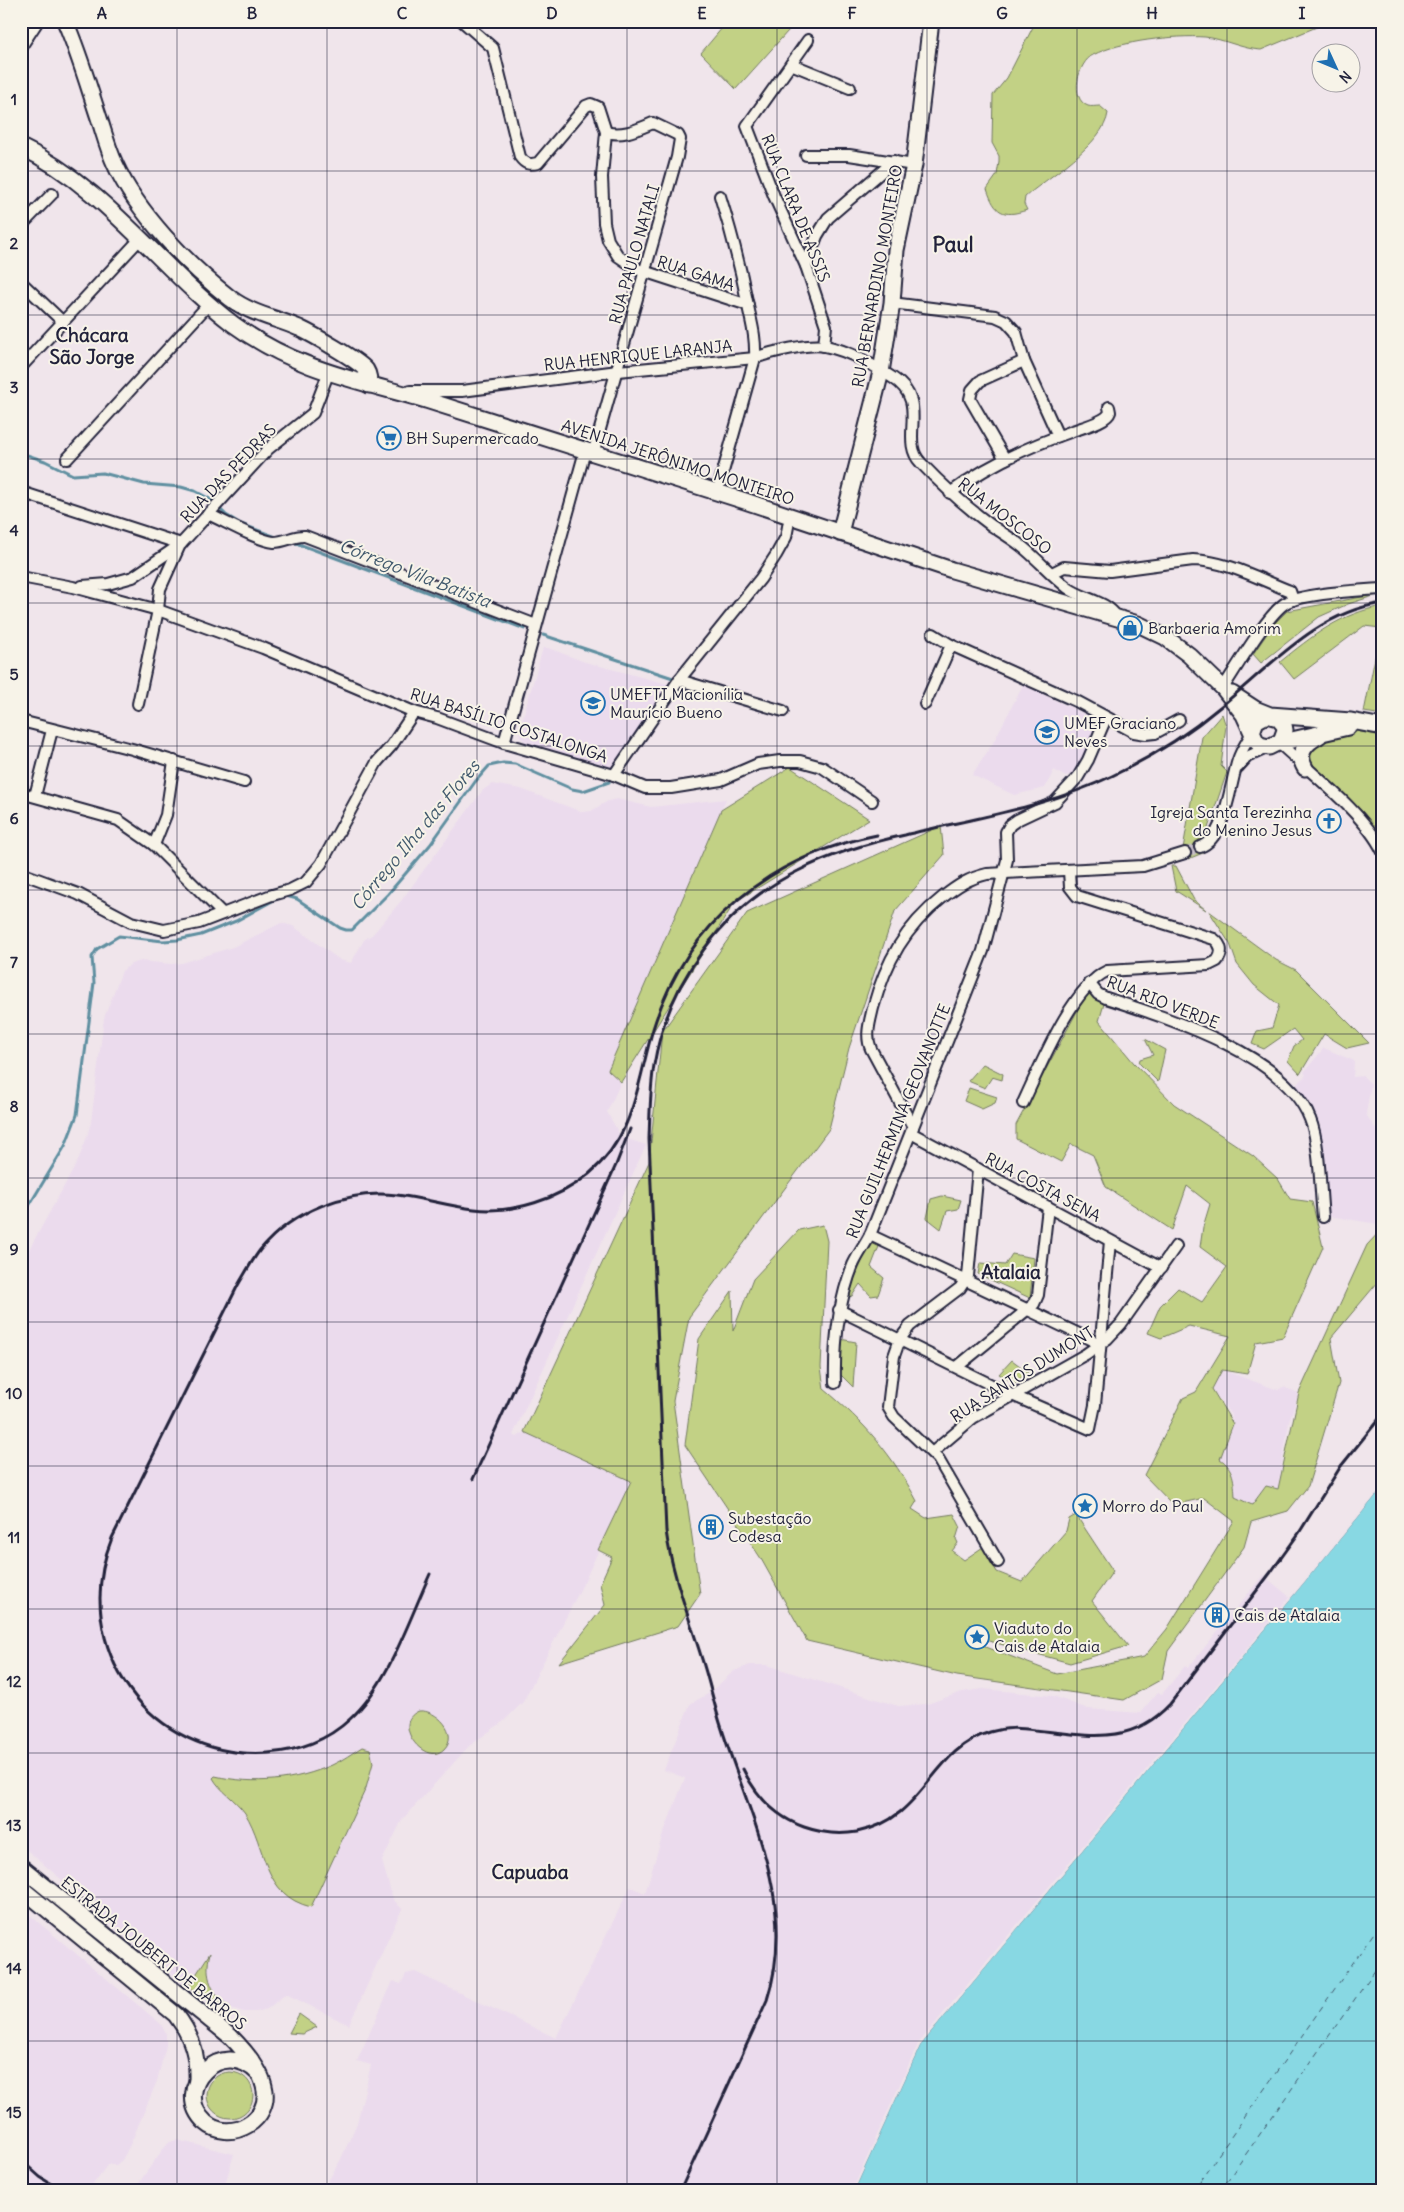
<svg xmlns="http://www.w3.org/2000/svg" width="1404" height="2212" viewBox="0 0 1404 2212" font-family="Delius,sans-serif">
  <rect width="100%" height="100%" fill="#f0e5eb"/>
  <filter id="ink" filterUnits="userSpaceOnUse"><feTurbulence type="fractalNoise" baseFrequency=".02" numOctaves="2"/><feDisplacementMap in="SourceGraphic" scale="10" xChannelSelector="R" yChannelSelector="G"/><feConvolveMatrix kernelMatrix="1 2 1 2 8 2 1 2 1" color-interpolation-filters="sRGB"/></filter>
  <g filter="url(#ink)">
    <g fill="#ebdbed">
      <path d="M543,648h5l37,14 86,23 -59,85 -87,-28 -5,-5 -1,-6z"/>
      <path d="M1023,685l76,36 -18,44 -9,10 -8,1 -10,-6 -9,18 -31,7 -42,-20 21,-32z"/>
      <path d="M492,784l29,5 61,23 9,-1 17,-10 9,-2 34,8 75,-8 -118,271 13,12 -14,30 14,25 25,8 -133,290 4,2 7,-5 107,48 -45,98 -63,124 -19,19 -35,25 -67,74 -20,41 11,38 9,10 -53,116 -63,-31 -19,15 -11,3h-12l-20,-6 -36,-19 -167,-142v-581l56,-101 10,-26 4,-15 13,-104 18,-47 9,-7 10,-3 30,3 11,-1 51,-16 48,-24 12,3 47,34 11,3 13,-23 9,-6 28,-33 82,-111z"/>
      <path d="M1324,1048l30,13 -1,16 10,-1 8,8 -5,30 8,13 9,4v39l-6,31 6,2v22l-54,-9 -9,-90 -9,-22 -15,-19 10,-10 -2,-3z"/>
      <path d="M1222,1370l56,20 5,-3 16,6 -10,28 -11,68 -12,-3 -14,19 -21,-10 -13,-38 15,-33 -2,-9 -19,-26z"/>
      <path d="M1263,1575l28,23 -371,448 -66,145h-532l18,-30 17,-38 14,-58 -14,-4 36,-80 8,3 5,-10 9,-2 141,66 74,-151 15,6 17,-56 23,-59 -21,-8 26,-66 18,-10 26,-23 16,-6h17l131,41 29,-2 35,-12 21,-3 70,7 35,13 52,4 18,-21 4,2 23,-28 3,2z"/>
      <path d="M21,1908l140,116 5,10v12l-9,35 -27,64 -8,15 -6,5 -8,-1 -20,27h-67z"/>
      <path d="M177,2140l57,14 -11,37h-90l32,-45 5,-4z"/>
    </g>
    <g fill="#c2d185" stroke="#727a60">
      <path d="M728,21h69l-61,68 -35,-36z"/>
      <path d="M1036,21h295l-70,29c-19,-1 -37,-11 -56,-13 -30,-2 -85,4 -112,18 -15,7 -24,44 -5,51 3,1 8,0 12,0l8,7c-4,31 -60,64 -83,84l-1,7 3,6c-24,8 -32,3 -40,-21l10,-14 2,-13v-6l-7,-13 1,-48 14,-17z"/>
      <path d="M1383,593l-35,11 -29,13 -58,46 -8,-9 20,-29 14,-14z"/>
      <path d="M1383,606v109l-19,-3 17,-84 -17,-2 -70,53 -14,-17c32,-26 61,-49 103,-56z"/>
      <path d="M1222,714l4,12 -5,40 6,6 -21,62 -8,8 5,11 -15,6 -5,-10 19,-112z"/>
      <path d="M1357,731l26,5v103l-20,-27 -52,-49 -4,-9c9,-14 34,-22 50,-23z"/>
      <path d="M790,767l79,52 -134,83 -114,180 -13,-12 113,-260z"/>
      <path d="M941,826l3,29 -49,56 -46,137 -20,81 -140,188 -16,84 27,193 -22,32 -119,37 46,-58 -5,-21 12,-27 -14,-7 33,-69 -107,-49 125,-270 13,-130 85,-119z"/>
      <path d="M1171,866h5l18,34 12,10 -30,-19z"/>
      <path d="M1209,911l67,49 20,10 73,73 -22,5 -23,-14 -24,40 -12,-13 6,-15 8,-6 -9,-11 -29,20 -12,-5 5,-13 15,-3 7,-23 -25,-20 -17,-21 -7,-20z"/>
      <path d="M1088,991l16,13 -5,17 35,42 40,41 79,52 25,23 12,20 22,3 11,45 -40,90 -27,5 -9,32 -25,-4 -10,19 21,35 -13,35c14,9 14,22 15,38l17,8 14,-19 12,3 21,-96 68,-148 16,-17v48l-52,62 8,45 -31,103 -20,25 -37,11 -7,25 -76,104 -6,28 -38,21 -167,-24 -150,-35 -47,-84 -75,-112 14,-106 33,-48 1,40 20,-52 46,-49 24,-5 4,16 -6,126 3,22c41,34 68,65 93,112l-5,8 14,9 28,-4 6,12 -4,13 2,4 -6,8 12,9 19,-13 14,25 25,10 44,-51 3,-12 7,-4 37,56 -21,30 36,45 -58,17 -85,-23 -15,-16 16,23 71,27 87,-17 23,-28 67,-108 -30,-23 -31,7 -29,-30 39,-77 13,-6 34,-56 -41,-10 -28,12 -13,-5 12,-27 18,-18 24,14 25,-35 -27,-20 3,-20 7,-23 -23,-18 -15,44 -66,-43 -13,-32 -22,-11 -10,18 -45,-23v-14z"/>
      <path d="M1145,1039l20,11 -7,32 -19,-19 1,-4 13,-4z"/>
      <path d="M983,1064l20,10 -1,6 -10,-3 -7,11 -17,-7z"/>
      <path d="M969,1088l28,9 -2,6 -13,6 -18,-8z"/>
      <path d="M942,1196l19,4 -3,9 -11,2 -6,18 -14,-11 4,-19z"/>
      <path d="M871,1241l9,3 -9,23 13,11 -6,17 -7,1 -11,-12 -8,12 -6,2z"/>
      <path d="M1012,1254l22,4 -4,40 -52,-24 2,-11 25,2z"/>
      <path d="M840,1339l16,3 -3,45 -13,-13z"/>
      <path d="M1012,1360l16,12 -13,11 -16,-9z"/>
      <path d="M419,1711c17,-2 41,22 25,38 -19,19 -54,-27 -25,-38z"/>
      <path d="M362,1747l8,2 3,14 -7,25 -55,119c-49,-12 -44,-59 -66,-94 -9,-13 -25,-22 -32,-35l2,-2c39,9 81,5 117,-11 11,-5 20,-12 30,-18z"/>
      <path d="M210,1953c-6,23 1,41 21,55l-43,-21z"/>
      <path d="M299,2014l18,13 -15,7 -13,-1z"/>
      <circle cx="230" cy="2095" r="23"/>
    </g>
    <path fill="#88d8e3" stroke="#5f8fa0" d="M1383,1487v704h-529l66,-145z"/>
    <path fill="#f0e5eb" d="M1383,1485v2l-463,559 -66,145h-2l66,-147z"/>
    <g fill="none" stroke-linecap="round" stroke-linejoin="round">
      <g stroke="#5f8fa0" stroke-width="3">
        <path d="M21,453l24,8 28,14 30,-2 41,11 37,3 14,4 15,8 16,16 15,9 35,13"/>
        <path d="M296,543l229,86"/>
        <path d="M543,635l133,44"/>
        <path d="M21,1219l44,-73 12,-31 17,-132 -2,-26 5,-8 22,-13 44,5 14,-1 24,-5 35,-14 40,-22 10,-3 11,3 43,29 6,2h6l36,-36 42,-49 45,-63 14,-16 14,-3 12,1 57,25 11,2 26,-9"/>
      </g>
      <g stroke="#41596d" stroke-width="1" stroke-dasharray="6 5" stroke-linecap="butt">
        <path d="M1193,2191l190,-271"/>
        <path d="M1220,2191l163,-232"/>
      </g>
      <path stroke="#c7bec8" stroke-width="10" stroke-dasharray="10 5" stroke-linecap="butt" d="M1185,853l15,-6"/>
      <g stroke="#22223b" stroke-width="14">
        <g id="street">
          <path d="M462,21l31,27 27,109c5,7 9,8 18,6l48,-57 5,-2 7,3 8,25 -4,45 2,46 4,17 10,16 19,13 111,36"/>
          <path d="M808,40l-61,86 27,70 32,70 20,60 -2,20"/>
          <path d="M21,47l17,-26"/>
          <path d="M791,64l59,24"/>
          <path d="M806,155h43l65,10"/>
          <path d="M21,226l31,-32"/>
          <path d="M806,266l11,-30 11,-18 66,-57"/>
          <path d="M21,282l42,40"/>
          <path d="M892,303l103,13 11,5 10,11 8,29 34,75"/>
          <path d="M21,367l119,-128"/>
          <path d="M410,391h52l156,-20 137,-13c16,-6 54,-15 70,-12 25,5 48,19 68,32 38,24 5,62 28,85 22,23 45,44 71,63 9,6 19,12 28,19 17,13 31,30 48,43 15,11 38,13 48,28"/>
          <path d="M593,454l84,-297 3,-18 -2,-4 -25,-12c-15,6 -30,14 -47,9"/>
          <path d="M67,459l142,-155"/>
          <path d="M1005,459l-35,-60 2,-9 8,-9 44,-20"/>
          <path d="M21,492l160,52"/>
          <path d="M717,493l38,-135c1,-23 -4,-36 -8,-57 -7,-36 -16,-70 -27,-105"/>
          <path d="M950,493c36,-27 77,-46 120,-61 9,-4 37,-10 40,-20l-1,-5"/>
          <path d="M208,514c16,7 51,27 66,28 12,0 20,-7 31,-6l231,89"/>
          <path d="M1052,573l12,-6 46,4 83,-11c34,1 66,19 97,31l3,9"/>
          <path d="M21,577l52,10 85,23 105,38 151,64 23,6 67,25 110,32 31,13h26l31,-5 19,-3 37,-16 22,-3h20l22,6 50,34"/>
          <path d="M82,586l26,-2 25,-7 48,-33 87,-95 45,-36 15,-39"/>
          <path d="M951,645l127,57 56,30 12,2 9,-1 24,-13"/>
          <path d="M679,680l104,31"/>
          <path d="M1223,688c14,-21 42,-70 61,-84 14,-10 79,-14 99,-15"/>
          <path d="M138,704l20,-94 2,-21 19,-42"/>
          <path d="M925,704l26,-59 -18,-11"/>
          <path d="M21,721l111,28 112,33"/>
          <path d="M504,743l81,-292"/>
          <path d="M1279,743c32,30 86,71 104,109"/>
          <path d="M1238,767l9,-10 22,-10"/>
          <path d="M614,775l65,-95 82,-102 15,-23 10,-18 4,-21"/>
          <path d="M21,793l97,27 36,25 68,68"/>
          <path d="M35,796l17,-66"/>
          <path d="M154,845l12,-30 8,-54"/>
          <path d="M1200,847c26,-9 30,-64 38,-87 3,-10 10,-19 14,-28"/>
          <path d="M21,873l57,21 53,28 33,8 35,-7 70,-27 21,-6 16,-8 15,-18 56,-102 15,-17 22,-33"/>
          <path d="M1089,983l9,11 8,4c61,20 179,56 204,121 10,24 10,71 13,98"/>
          <path d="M1023,1103c17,-36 49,-116 84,-132l102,-6 8,-4c6,-8 5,-16 -3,-22l-137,-43 -7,-9 -1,-16"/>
          <path d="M913,1127l-42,-78c-6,-13 -1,-28 2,-41 13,-47 32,-81 70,-111 14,-11 26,-19 44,-23l156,-8 42,-13"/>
          <path d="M911,1133l250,135"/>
          <path d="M978,1169l-10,107 -8,12 -50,38 -10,13 -6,17 -6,51 6,10 44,42 60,103"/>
          <path d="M870,1235l230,109"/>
          <path d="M839,1310l173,85 78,34 5,-24 15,-164"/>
          <path d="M957,1367l77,-63 4,-9 10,-88"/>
          <path d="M835,1383c-1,-41 3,-80 18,-118 5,-11 12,-20 17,-30l113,-284 24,-91 -1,-28 4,-7 7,-5 38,-18 23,-25 10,-17 18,-42"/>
          <path d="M933,1452l40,-34 113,-64 21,-15 14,-15 55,-78"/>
        </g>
      </g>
      <g stroke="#22223b" stroke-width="19">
        <g id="secondary">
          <path d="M65,21c14,32 23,64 34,97 5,15 9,31 16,46 22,49 73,101 115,134 21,16 46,20 69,30 13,6 59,32 67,42 3,5 3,9 3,15"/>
          <path d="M21,147c85,40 139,122 212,177 61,45 123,56 193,76l319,101 207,69 186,54 27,13 24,18 34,33 21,27 12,26 4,4 9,2 12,-6 4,-11 -1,-5 -6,-7 -11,-3 -11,6 -4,11"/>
          <path d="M840,533l41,-161 11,-69 4,-53 18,-85 17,-144"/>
          <path d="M1232,694l23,15 15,6 81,6 32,6"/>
          <path d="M1279,743l69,-16"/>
          <path d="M1305,768c-9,-15 1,-25 14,-32"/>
          <path d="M21,1867l209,169c13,13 30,33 34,50 9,33 -33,59 -59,36 -35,-33 17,-87 53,-49"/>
          <path d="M21,1888l155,127c15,19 22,40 21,65"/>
        </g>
      </g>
      <use href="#street" stroke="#f7f3e8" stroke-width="10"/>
      <use href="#secondary" stroke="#f7f3e8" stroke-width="15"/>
      <g stroke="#22223b" stroke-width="3">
        <path d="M473,1479l143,-314 14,-36"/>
        <path d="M430,1574c-21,46 -42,111 -80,145 -22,21 -52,32 -82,34 -117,8 -200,-106 -156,-215l125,-251c7,-12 14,-25 23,-37 32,-39 87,-61 137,-55 26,3 51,11 77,14 39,5 85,-10 115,-35 47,-40 48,-91 64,-145 33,-106 117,-173 224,-194"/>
        <path d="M743,1769c13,27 33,48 61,58 17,6 35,8 53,5 69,-13 73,-82 133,-100 16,-5 30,-4 45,-2 53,5 95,17 135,-26l101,-132 28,-39 42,-67 42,-52"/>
        <path d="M21,2160l19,17 22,14"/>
        <path d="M680,2191l87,-191c31,-96 -17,-182 -45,-271 -8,-24 -13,-49 -21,-73 -13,-42 -29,-82 -35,-125l-17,-392c1,-25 1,-50 5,-74 14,-83 68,-157 144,-194 33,-17 70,-28 107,-36 69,-17 143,-28 207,-59 38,-18 76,-42 108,-69 50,-40 96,-95 163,-104"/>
      </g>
    </g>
  </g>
  <path fill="none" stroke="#22223b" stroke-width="1" stroke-opacity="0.55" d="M177,21v2170M327,21v2170M477,21v2170M627,21v2170M777,21v2170M927,21v2170M1077,21v2170M1227,21v2170M21,171h1362M21,315h1362M21,459h1362M21,603h1362M21,746h1362M21,890h1362M21,1034h1362M21,1178h1362M21,1322h1362M21,1466h1362M21,1609h1362M21,1753h1362M21,1897h1362M21,2041h1362"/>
  <defs>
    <g id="supermarket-ring" transform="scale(1.25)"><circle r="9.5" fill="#f7f3e8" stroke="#1f6fb2" stroke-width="1.5"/><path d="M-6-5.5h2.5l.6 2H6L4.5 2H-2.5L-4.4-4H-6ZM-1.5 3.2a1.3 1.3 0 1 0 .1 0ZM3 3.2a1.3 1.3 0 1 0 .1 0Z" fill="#1f6fb2"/></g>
    <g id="shop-ring" transform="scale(1.25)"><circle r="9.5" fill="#f7f3e8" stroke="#1f6fb2" stroke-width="1.5"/><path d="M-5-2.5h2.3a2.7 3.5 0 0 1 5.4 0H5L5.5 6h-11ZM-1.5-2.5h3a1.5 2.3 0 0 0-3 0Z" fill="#1f6fb2"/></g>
    <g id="school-ring" transform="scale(1.25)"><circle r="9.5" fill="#f7f3e8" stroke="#1f6fb2" stroke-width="1.5"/><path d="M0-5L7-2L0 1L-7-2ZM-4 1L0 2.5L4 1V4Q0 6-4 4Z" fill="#1f6fb2"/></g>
    <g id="church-ring" transform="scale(1.25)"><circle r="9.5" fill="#f7f3e8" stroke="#1f6fb2" stroke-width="1.5"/><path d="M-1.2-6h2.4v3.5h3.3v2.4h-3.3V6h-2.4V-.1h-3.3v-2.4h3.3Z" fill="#1f6fb2"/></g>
    <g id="sight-ring" transform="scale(1.25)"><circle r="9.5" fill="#f7f3e8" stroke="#1f6fb2" stroke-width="1.5"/><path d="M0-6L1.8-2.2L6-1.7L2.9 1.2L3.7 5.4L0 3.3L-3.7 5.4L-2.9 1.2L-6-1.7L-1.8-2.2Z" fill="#1f6fb2"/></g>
    <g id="building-ring" transform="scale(1.25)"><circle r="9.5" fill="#f7f3e8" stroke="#1f6fb2" stroke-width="1.5"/><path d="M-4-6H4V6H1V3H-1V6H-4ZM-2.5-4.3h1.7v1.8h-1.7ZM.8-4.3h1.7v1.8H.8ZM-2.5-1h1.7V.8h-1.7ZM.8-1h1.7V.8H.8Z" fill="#1f6fb2"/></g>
  </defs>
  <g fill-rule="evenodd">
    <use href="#supermarket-ring" x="389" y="438"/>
    <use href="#shop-ring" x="1130" y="628"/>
    <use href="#school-ring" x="593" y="703"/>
    <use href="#school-ring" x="1047" y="732"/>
    <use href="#church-ring" x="1329" y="821"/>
    <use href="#sight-ring" x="1085" y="1506"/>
    <use href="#building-ring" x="711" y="1527"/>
    <use href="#building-ring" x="1217" y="1615"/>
    <use href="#sight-ring" x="977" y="1637"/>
  </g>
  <g text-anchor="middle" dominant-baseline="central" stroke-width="4" stroke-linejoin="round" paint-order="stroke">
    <g font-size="16" fill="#22223b" stroke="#f7f3e8">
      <text transform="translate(796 208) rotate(68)">RUA CLARA DE ASSIS</text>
      <text transform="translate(634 254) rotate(-74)">RUA PAULO NATALI</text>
      <text transform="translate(696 273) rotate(18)">RUA GAMA</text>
      <text transform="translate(877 276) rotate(-80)">RUA BERNARDINO MONTEIRO</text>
      <text transform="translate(638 355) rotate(-6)">RUA HENRIQUE LARANJA</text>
      <text transform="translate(678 462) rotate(18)">AVENIDA JERÔNIMO MONTEIRO</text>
      <text transform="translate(228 473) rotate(-46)">RUA DAS PEDRAS</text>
      <text transform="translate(1005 516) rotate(38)">RUA MOSCOSO</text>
      <text transform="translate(509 725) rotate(18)">RUA BASÍLIO COSTALONGA</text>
      <text transform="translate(1163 1002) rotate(21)">RUA RIO VERDE</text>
      <text transform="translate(898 1121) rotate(-68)">RUA GUILHERMINA GEOVANOTTE</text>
      <text transform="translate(1043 1187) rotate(28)">RUA COSTA SENA</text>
      <text transform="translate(1022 1374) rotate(-32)">RUA SANTOS DUMONT</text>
      <text transform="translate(154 1953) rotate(39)">ESTRADA JOUBERT DE BARROS</text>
    </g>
    <g font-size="16" fill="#22223b" stroke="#f7f3e8" text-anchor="start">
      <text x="406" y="438">BH Supermercado</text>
      <text x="1148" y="628">Barbaeria Amorim</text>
      <text x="610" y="694">UMEFTI Macionília<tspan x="610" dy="18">Maurício Bueno</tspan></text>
      <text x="1064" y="723">UMEF Graciano<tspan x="1064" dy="18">Neves</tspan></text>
      <text x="1312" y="812" text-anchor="end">Igreja Santa Terezinha<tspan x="1312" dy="18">do Menino Jesus</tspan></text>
      <text x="1102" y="1506">Morro do Paul</text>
      <text x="728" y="1518">Subestação<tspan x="728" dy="18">Codesa</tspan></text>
      <text x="1234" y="1615">Cais de Atalaia</text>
      <text x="994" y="1628">Viaduto do<tspan x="994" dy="18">Cais de Atalaia</tspan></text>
    </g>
    <g font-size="18" font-style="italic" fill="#41596d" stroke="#f7f3e8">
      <text transform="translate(415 573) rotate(21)">Córrego Vila Batista</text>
      <text transform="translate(415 835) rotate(-50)">Córrego Ilha das Flores</text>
    </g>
    <g font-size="19" font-weight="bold" fill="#22223b" stroke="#f7f3e8">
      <text x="92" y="335">Chácara<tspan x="92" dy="22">São Jorge</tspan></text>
      <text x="1011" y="1272">Atalaia</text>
      <text x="530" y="1872">Capuaba</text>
    </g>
    <g font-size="21" font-weight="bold" fill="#22223b" stroke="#f7f3e8">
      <text x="953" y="244">Paul</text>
    </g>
  </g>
  <rect width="1404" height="2212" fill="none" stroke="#f7f3e8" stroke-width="55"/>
  <g transform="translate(1336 68) rotate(134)"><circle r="24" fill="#f7f3e8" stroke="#a29fa3"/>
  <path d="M0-4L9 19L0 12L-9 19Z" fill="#1f6fb2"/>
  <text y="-8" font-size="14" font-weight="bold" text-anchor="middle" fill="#22223b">N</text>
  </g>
  <rect x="28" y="28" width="1348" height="2156" fill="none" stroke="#22223b" stroke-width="2"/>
  <g font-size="16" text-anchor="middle" font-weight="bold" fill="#22223b">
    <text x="102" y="19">A</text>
    <text x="252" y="19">B</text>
    <text x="402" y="19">C</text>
    <text x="552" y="19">D</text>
    <text x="702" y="19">E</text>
    <text x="852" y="19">F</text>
    <text x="1002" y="19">G</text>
    <text x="1152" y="19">H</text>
    <text x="1302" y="19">I</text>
    <text x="14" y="105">1</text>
    <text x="14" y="249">2</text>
    <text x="14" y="393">3</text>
    <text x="14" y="536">4</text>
    <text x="14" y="680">5</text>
    <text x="14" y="824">6</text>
    <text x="14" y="968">7</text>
    <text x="14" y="1112">8</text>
    <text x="14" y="1255">9</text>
    <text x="14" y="1399">10</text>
    <text x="14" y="1543">11</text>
    <text x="14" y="1687">12</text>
    <text x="14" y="1831">13</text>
    <text x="14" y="1974">14</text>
    <text x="14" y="2118">15</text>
  </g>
</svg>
